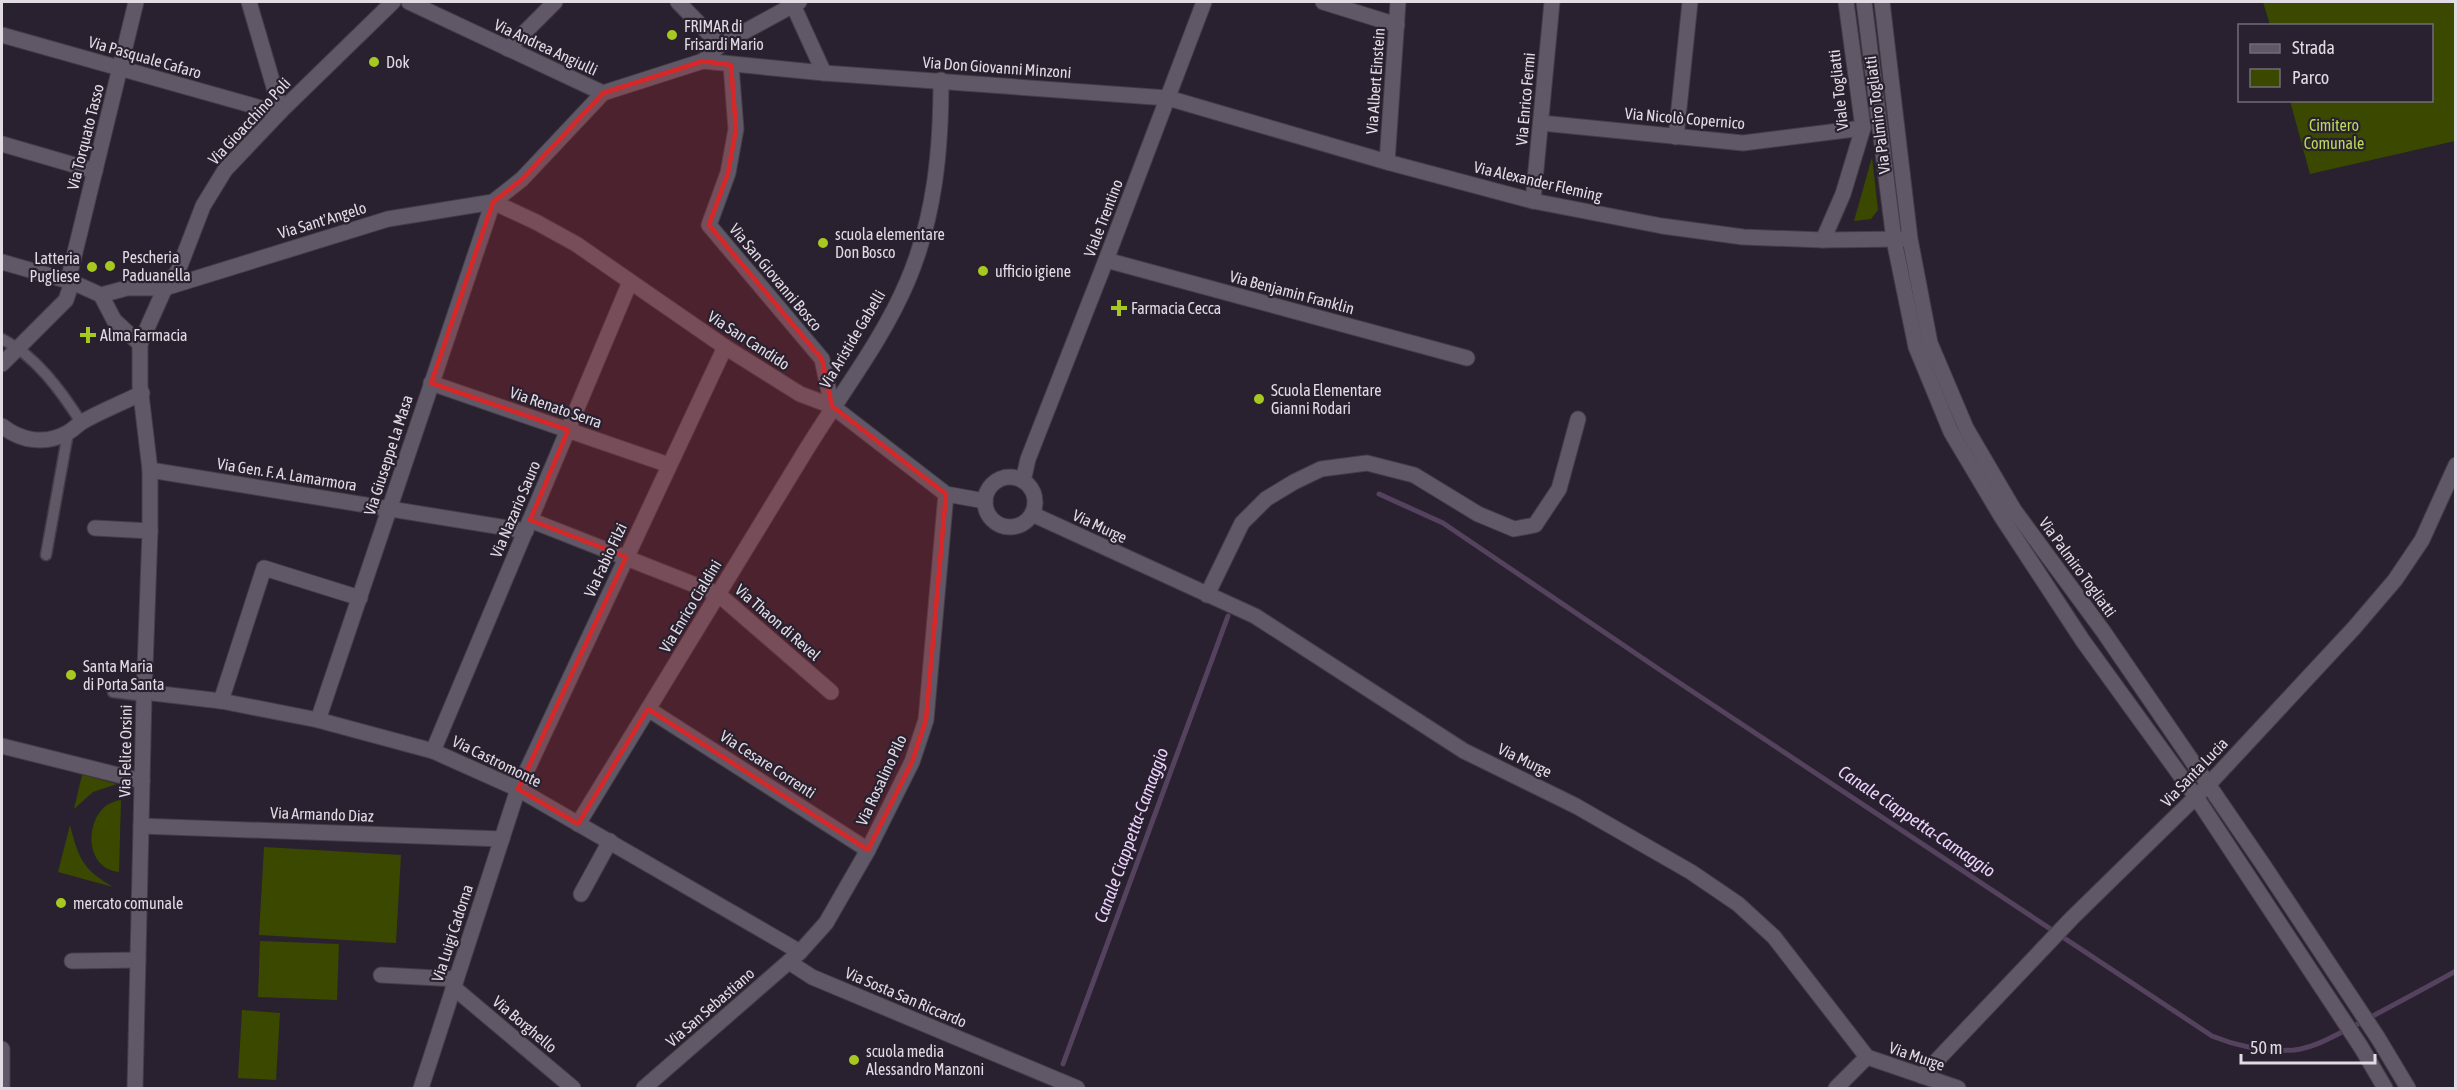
<svg xmlns="http://www.w3.org/2000/svg" width="2457" height="1090" viewBox="0 0 2457 1090" font-family="'Asap Condensed',sans-serif">
  <rect width="100%" height="100%" fill="#29212f"/>
  <g fill="#3a4800">
    <path d="M2263,2h192v139l-145,33 -20,-73 142,-1v-74l-162,-1z"/>
    <path d="M1872,157l6,53 -7,9 -17,2z"/>
    <path d="M82,775h1l34,9 -24,8 -19,17z"/>
    <path d="M121,800l-2,72c-39,-3 -35,-68 2,-72z"/>
    <path d="M70,825c9,35 13,44 43,62l-55,-15z"/>
    <path d="M264,847l137,8 -5,88 -137,-8z"/>
    <path d="M260,941l79,3 -2,56 -79,-3z"/>
    <path d="M242,1010l38,3 -4,67 -38,-2z"/>
  </g>
  <g fill="none" stroke-linecap="round" stroke-linejoin="round">
    <g stroke="#55425f" stroke-width="5">
      <path d="M1379,494l64,29 220,149 549,364c27,11 52,16 82,14 21,-2 41,-15 60,-24 34,-18 68,-36 102,-55"/>
      <path d="M1063,1064l165,-448"/>
    </g>
    <g stroke="#443d47" stroke-width="13">
      <g id="pedestrian">
        <path d="M2,339c34,17 59,52 79,83"/>
        <path d="M46,555l22,-122"/>
        <path d="M113,692l31,4"/>
      </g>
    </g>
    <g stroke="#443d47" stroke-width="17">
      <g id="minor">
        <path d="M249,2l32,109"/>
        <path d="M409,2l194,91"/>
        <path d="M678,2l42,43"/>
        <path d="M1323,2l74,23"/>
        <path d="M793,5l31,68"/>
        <path d="M2,35l277,78"/>
        <path d="M508,49l47,-47"/>
        <path d="M703,61l17,-16 79,-43"/>
        <path d="M731,65l5,64 -8,44 -19,52 113,134 10,47"/>
        <path d="M1541,123l202,20 120,-15"/>
        <path d="M1676,137l14,-135"/>
        <path d="M2,144l93,27"/>
        <path d="M1387,162l11,-160"/>
        <path d="M1533,201l19,-199"/>
        <path d="M493,202l43,20 40,22 149,103 75,47 32,12 114,88 39,7"/>
        <path d="M1823,240l20,-46 20,-66 -17,-126"/>
        <path d="M1106,260l361,98"/>
        <path d="M68,281l68,-279"/>
        <path d="M101,295l26,-7h38l223,-69 105,-17 29,-23 81,-86 100,-32 121,12 344,25 219,64 146,39 129,25 81,11 80,3 83,-1"/>
        <path d="M2,364l64,-64 6,-18"/>
        <path d="M431,383l238,82"/>
        <path d="M2,426c19,15 43,19 65,7 6,-3 10,-8 15,-11 19,-11 40,-19 60,-29"/>
        <path d="M150,470l376,61"/>
        <path d="M530,520l188,74 113,98"/>
        <path d="M95,528l55,3"/>
        <path d="M1207,595l35,-72 24,-24 28,-17 27,-13 46,-6 47,12 64,39 36,15 21,-4 24,-36 19,-70"/>
        <path d="M144,692l77,9 97,19 115,31 85,38 282,163"/>
        <path d="M221,701l43,-133 96,30"/>
        <path d="M648,709l220,141"/>
        <path d="M318,720l175,-518"/>
        <path d="M2,746l140,35"/>
        <path d="M433,751l197,-469"/>
        <path d="M578,824c75,-123 150,-246 225,-369 35,-58 79,-113 105,-175 27,-64 33,-131 33,-200"/>
        <path d="M141,826l361,13"/>
        <path d="M581,894l29,-53"/>
        <path d="M72,961l66,-1"/>
        <path d="M789,962l23,15 265,111"/>
        <path d="M381,975l75,4"/>
        <path d="M453,987l120,101"/>
        <path d="M2,1049v39"/>
        <path d="M1922,1076l150,-158 136,-133 146,-157 41,-48 27,-40 34,-75"/>
        <path d="M421,1088l97,-299 207,-442"/>
        <path d="M644,1088l156,-136 26,-29 42,-73 44,-88 14,-42 20,-226"/>
        <path d="M1836,1088l31,-31"/>
      </g>
    </g>
    <g stroke="#443d47" stroke-width="17">
      <g id="tertiary">
        <path d="M2,262l70,20 29,13 13,25 26,24"/>
        <circle cx="1010" cy="502" r="25"/>
        <path d="M1023,481l5,-22 78,-199 98,-258"/>
        <path d="M1032,514l223,102 209,135 112,55 115,66 47,32 36,33 93,120 91,31"/>
        <path d="M135,1088l9,-392 6,-165v-61l-10,-84v-42l25,-56 13,-17 25,-65 22,-36 56,-59 112,-109"/>
      </g>
    </g>
    <g stroke="#443d47" stroke-width="17">
      <g id="secondary">
        <path d="M1864,2l30,238 22,107 35,85 50,84 82,125 113,156 165,250 24,41"/>
        <path d="M1882,2l28,237 20,104 36,85 48,82 89,121 161,235 114,172 30,50"/>
      </g>
    </g>
    <use href="#pedestrian" stroke="#605767" stroke-width="10"/>
    <use href="#minor" stroke="#605767" stroke-width="15"/>
    <use href="#tertiary" stroke="#605767" stroke-width="15"/>
    <use href="#secondary" stroke="#605767" stroke-width="15"/>
  </g>
  <path fill="#d62828" fill-opacity="0.2" stroke="#d62828" stroke-width="4.5" stroke-linejoin="round" d="M703,61l28,4 5,64 -8,44 -19,52 113,134 10,47 114,88 -20,226 -14,42 -44,88 -220,-141 -70,115 -60,-35 108,-232 -96,-37 38,-90 -137,-47 62,-181 29,-23 81,-86z"/>
  <g fill="#a6c820" stroke="#29212f" stroke-width="2">
    <circle cx="672" cy="35" r="6"/>
    <circle cx="374" cy="62" r="6"/>
    <circle cx="823" cy="243" r="6"/>
    <circle cx="110" cy="266" r="6"/>
    <circle cx="92" cy="267" r="6"/>
    <circle cx="983" cy="271" r="6"/>
    <path d="M1116 299h6v6h6v6h-6v6h-6v-6h-6v-6h6z"/>
    <path d="M85 326h6v6h6v6h-6v6h-6v-6h-6v-6h6z"/>
    <circle cx="1259" cy="399" r="6"/>
    <circle cx="71" cy="675" r="6"/>
    <circle cx="61" cy="903" r="6"/>
    <circle cx="854" cy="1060" r="6"/>
  </g>
  <g text-anchor="middle" dominant-baseline="central" stroke-width="4.5" stroke-linejoin="round" paint-order="stroke">
    <g font-size="16" fill="#e1dbe4" stroke="#29212f" text-anchor="start">
      <text x="684" y="26">FRIMAR di<tspan x="684" dy="18">Frisardi Mario</tspan></text>
      <text x="386" y="62">Dok</text>
      <text x="835" y="234">scuola elementare<tspan x="835" dy="18">Don Bosco</tspan></text>
      <text x="122" y="257">Pescheria<tspan x="122" dy="18">Paduanella</tspan></text>
      <text x="80" y="258" text-anchor="end">Latteria<tspan x="80" dy="18">Pugliese</tspan></text>
      <text x="995" y="271">ufficio igiene</text>
      <text x="1131" y="308">Farmacia Cecca</text>
      <text x="100" y="335">Alma Farmacia</text>
      <text x="1271" y="390">Scuola Elementare<tspan x="1271" dy="18">Gianni Rodari</tspan></text>
      <text x="83" y="666">Santa Maria<tspan x="83" dy="18">di Porta Santa</tspan></text>
      <text x="73" y="903">mercato comunale</text>
      <text x="866" y="1051">scuola media<tspan x="866" dy="18">Alessandro Manzoni</tspan></text>
    </g>
    <g font-size="16" fill="#e1dbe4" stroke="#29212f">
      <text transform="translate(546 47) rotate(25)">Via Andrea Angiulli</text>
      <text transform="translate(145 57) rotate(16)">Via Pasquale Cafaro</text>
      <text transform="translate(997 67) rotate(4)">Via Don Giovanni Minzoni</text>
      <text transform="translate(1375 81) rotate(-86)">Via Albert Einstein</text>
      <text transform="translate(1838 90) rotate(-96)">Viale Togliatti</text>
      <text transform="translate(1525 99) rotate(-85)">Via Enrico Fermi</text>
      <text transform="translate(1877 115) rotate(-97)">Via Palmiro Togliatti</text>
      <text transform="translate(1685 118) rotate(5)">Via Nicolò Copernico</text>
      <text transform="translate(249 121) rotate(-47)">Via Gioacchino Poli</text>
      <text transform="translate(85 137) rotate(-76)">Via Torquato Tasso</text>
      <text transform="translate(1538 181) rotate(13)">Via Alexander Fleming</text>
      <text transform="translate(1103 218) rotate(-69)">Viale Trentino</text>
      <text transform="translate(322 220) rotate(-17)">Via Sant'Angelo</text>
      <text transform="translate(776 277) rotate(50)">Via San Giovanni Bosco</text>
      <text transform="translate(1292 292) rotate(15)">Via Benjamin Franklin</text>
      <text transform="translate(852 339) rotate(-59)">Via Aristide Gabelli</text>
      <text transform="translate(749 340) rotate(33)">Via San Candido</text>
      <text transform="translate(556 407) rotate(19)">Via Renato Serra</text>
      <text transform="translate(388 455) rotate(-72)">Via Giuseppe La Masa</text>
      <text transform="translate(287 474) rotate(9)">Via Gen. F. A. Lamarmora</text>
      <text transform="translate(515 509) rotate(-67)">Via Nazario Sauro</text>
      <text transform="translate(1100 526) rotate(25)">Via Murge</text>
      <text transform="translate(605 560) rotate(-65)">Via Fabio Filzi</text>
      <text transform="translate(2078 567) rotate(54)">Via Palmiro Togliatti</text>
      <text transform="translate(690 606) rotate(-59)">Via Enrico Cialdini</text>
      <text transform="translate(778 622) rotate(41)">Via Thaon di Revel</text>
      <text transform="translate(125 751) rotate(-89)">Via Felice Orsini</text>
      <text transform="translate(1525 760) rotate(26)">Via Murge</text>
      <text transform="translate(497 761) rotate(26)">Via Castromonte</text>
      <text transform="translate(768 764) rotate(33)">Via Cesare Correnti</text>
      <text transform="translate(2194 772) rotate(-46)">Via Santa Lucia</text>
      <text transform="translate(881 780) rotate(-65)">Via Rosalino Pilo</text>
      <text transform="translate(322 814) rotate(2)">Via Armando Diaz</text>
      <text transform="translate(452 933) rotate(-72)">Via Luigi Cadorna</text>
      <text transform="translate(906 997) rotate(23)">Via Sosta San Riccardo</text>
      <text transform="translate(710 1007) rotate(-41)">Via San Sebastiano</text>
      <text transform="translate(525 1024) rotate(40)">Via Borghello</text>
      <text transform="translate(1917 1056) rotate(19)">Via Murge</text>
    </g>
    <g font-size="16" fill="#bbda58" stroke="#29212f">
      <text x="2334" y="125">Cimitero<tspan x="2334" dy="18">Comunale</tspan></text>
    </g>
    <g font-size="18" font-style="italic" fill="#ebd2fc" stroke="#29212f">
      <text transform="translate(1917 821) rotate(34)">Canale Ciappetta-Camaggio</text>
      <text transform="translate(1131 835) rotate(-70)">Canale Ciappetta-Camaggio</text>
    </g>
  </g>
  <rect width="2457" height="1090" fill="none" stroke="#e1dbe4" stroke-width="6"/>
  <rect x="2238" y="24" width="195" height="78" fill="#29212f" stroke="#736b77" stroke-width="1.5"/>
  <rect x="2250" y="44" width="30" height="9" fill="#605767" stroke="#736b77" stroke-width="1.5"/>
  <text x="2292" y="54" font-size="18" fill="#e1dbe4">Strada</text>
  <rect x="2250" y="69" width="30" height="18" fill="#3a4800" stroke="#736b77" stroke-width="1.5"/>
  <text x="2292" y="84" font-size="18" fill="#e1dbe4">Parco</text>
  <path d="M2241 1054v9h134v-9" fill="none" stroke="#e1dbe4" stroke-width="3"/>
  <text x="2250" y="1054" font-size="18" fill="#e1dbe4" stroke="#29212f" stroke-width="4.5" paint-order="stroke">50 m</text>
</svg>
